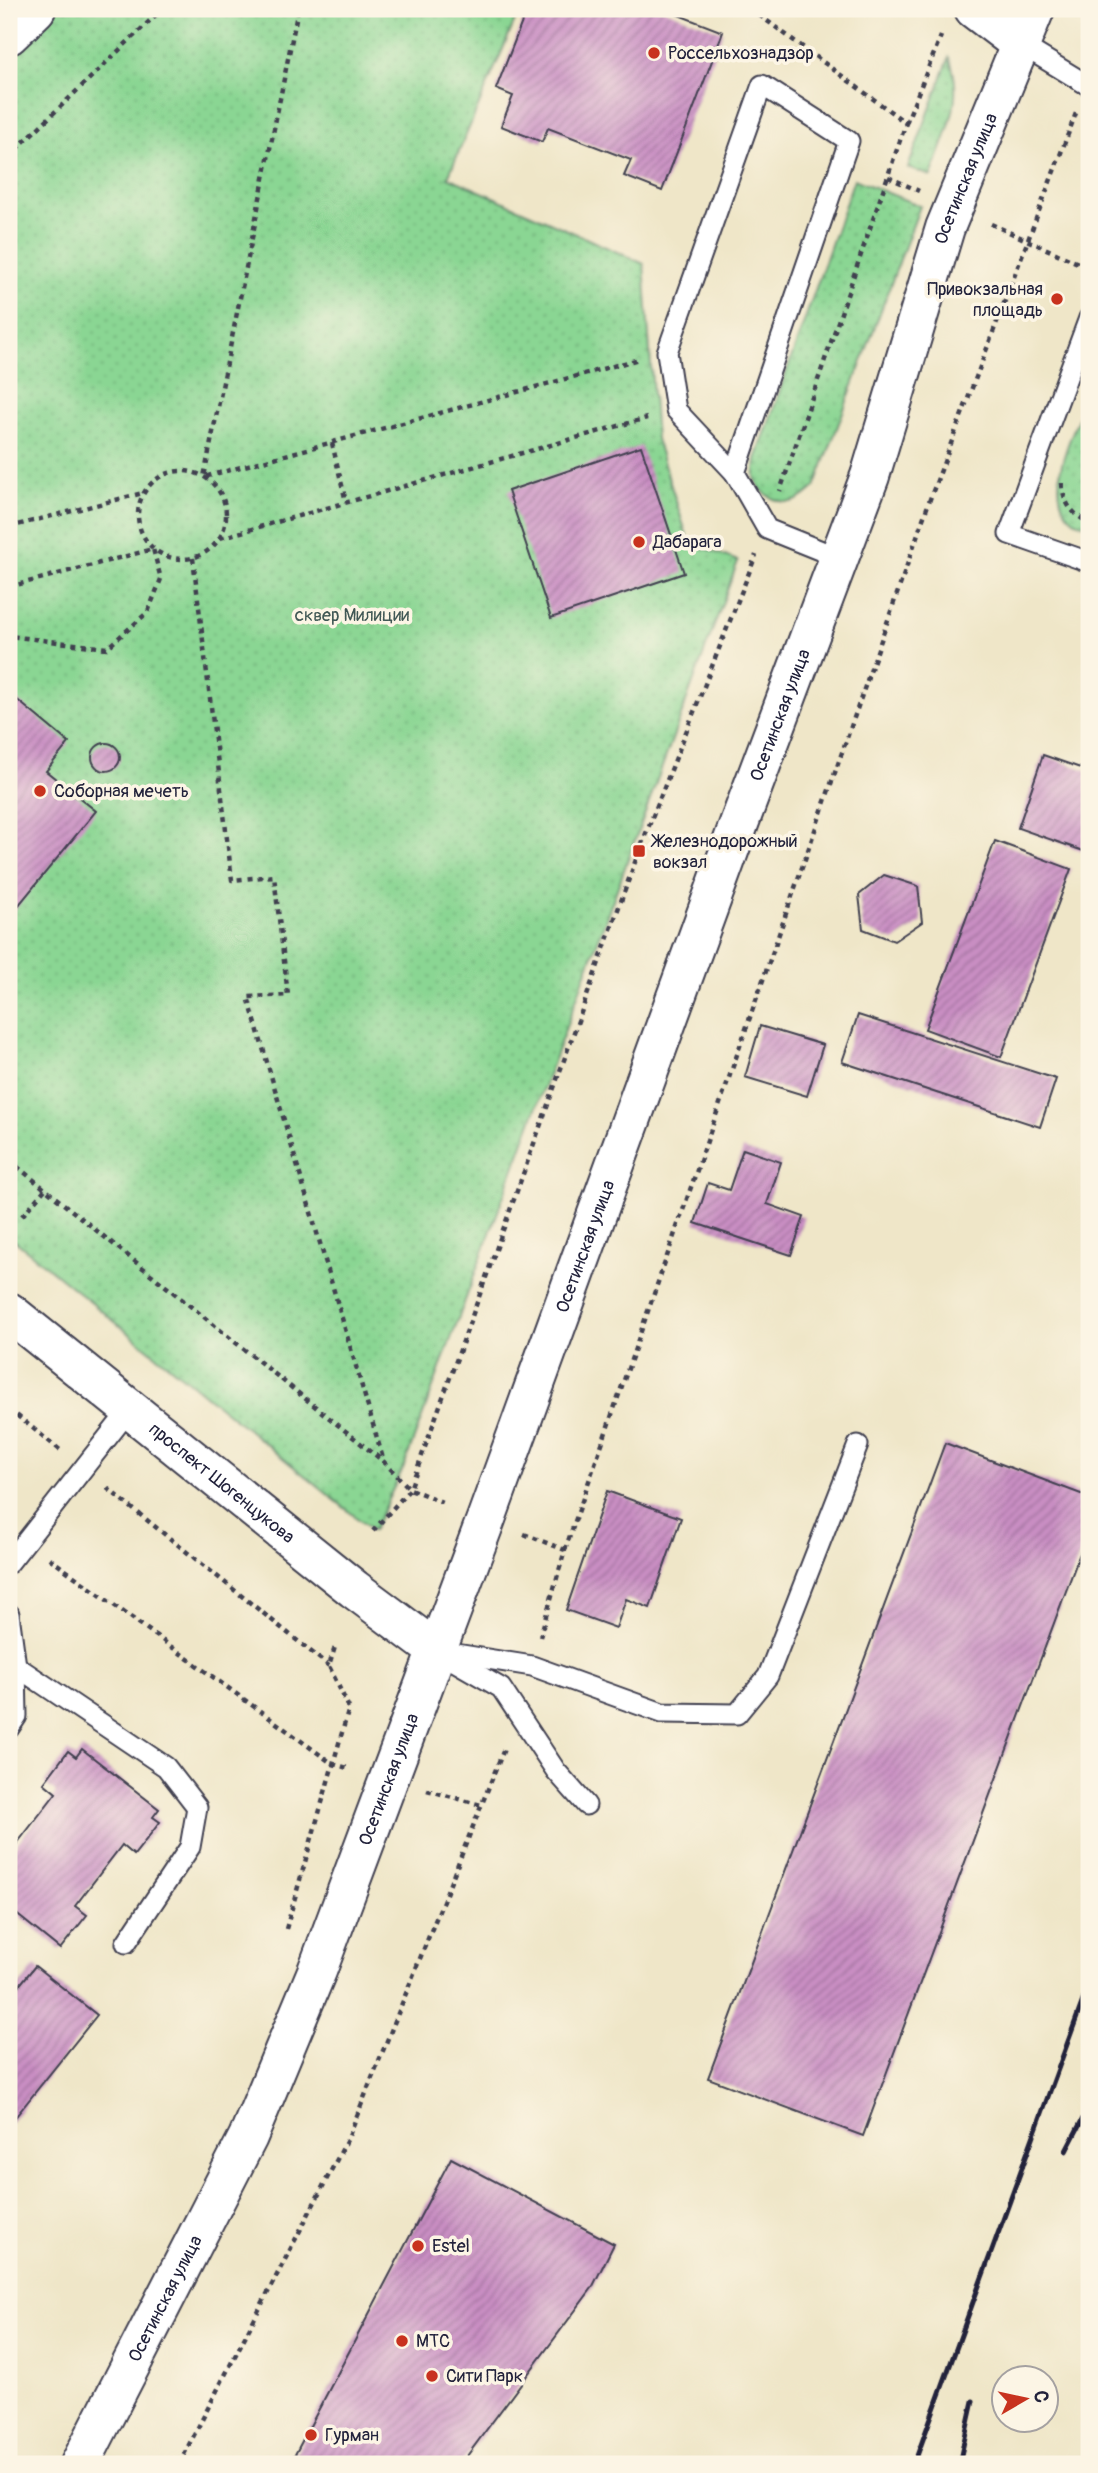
<svg xmlns="http://www.w3.org/2000/svg" width="1098" height="2473" viewBox="0 0 1098 2473" font-family="Pangolin,sans-serif">
  <defs>
    <pattern id="grass-dots" width="8" height="8" patternUnits="userSpaceOnUse" patternTransform="scale(1.75)"><rect width="8" height="8" fill="#8ad693"/><path d="M2 2h.1M6 6h.1" fill="none" stroke="#77b780" stroke-width="1.8" stroke-linecap="round"/></pattern>
    <pattern id="building-hatch" width="6" height="6" patternUnits="userSpaceOnUse" patternTransform="scale(1.75)"><rect width="6" height="6" fill="#c98ec3"/><path d="M-1 1l2-2M0 6l6-6M5 7l2-2" fill="none" stroke="#a374a0"/></pattern>
  </defs>
  <rect width="100%" height="100%" fill="#fcf5e5"/>
  <filter id="ink" filterUnits="userSpaceOnUse"><feTurbulence type="fractalNoise" baseFrequency=".0143" numOctaves="2"/><feDisplacementMap in="SourceGraphic" scale="14" xChannelSelector="R" yChannelSelector="G"/><feConvolveMatrix kernelMatrix="1 2 1 2 8 2 1 2 1" color-interpolation-filters="sRGB"/></filter>
  <filter id="wash" filterUnits="userSpaceOnUse"><feTurbulence type="fractalNoise" baseFrequency=".00686" numOctaves="4" result="noise"/><feDisplacementMap in="SourceGraphic" scale="28" xChannelSelector="R" yChannelSelector="G"/><feGaussianBlur stdDeviation="1.57" result="paint"/><feColorMatrix in="noise" values="0 0 0 0 0 0 0 0 0 0 0 0 0 0 0 0 0 1.4 0 .05"/><feComposite in="paint" operator="in"/></filter>
  <g filter="url(#wash)">
    <rect width="100%" height="100%" fill="#efe6c8"/>
    <g fill="url(#grass-dots)" stroke="#567c67" stroke-width="2">
      <path d="M57,9h463l-72,168 196,87 12,175 33,103 49,19 -334,905 -31,65 -364,-295v-1180z"/>
      <path d="M949,58c17,41 -4,78 -18,118l-23,-8z"/>
      <path d="M854,179l66,27 -105,281c-4,3 -9,8 -14,11 -16,11 -42,-2 -46,-21 -1,-5 1,-13 1,-18z"/>
      <path d="M1089,393v133c-4,-2 -11,-3 -15,-6 -36,-27 3,-96 15,-127z"/>
    </g>
    <g id="blocks">
      <g fill="url(#building-hatch)">
        <path d="M527,9l18,5 2,-5h116l60,23 -61,159 -38,-15 7,-16 -83,-32 -6,14 -41,-16 12,-30 -17,-7z"/>
        <path d="M641,446l43,127 -133,45 -43,-127z"/>
        <path d="M9,693l60,50 -23,28 50,40 -87,106z"/>
        <circle cx="106" cy="757" r="14"/>
        <path d="M1043,755l46,16v62l-6,18 -65,-23z"/>
        <path d="M995,841l76,28 -70,188 -76,-28z"/>
        <path d="M884,875l34,11 4,36 -28,19 -31,-12 -4,-34z"/>
        <path d="M858,1015l198,64 -16,48 -198,-65z"/>
        <path d="M760,1026l63,19 -16,51 -62,-19z"/>
        <path d="M743,1149l38,13 -14,42 37,13 -13,38 -96,-32 13,-40 21,7z"/>
        <path d="M945,1443l144,54v32l-226,607 -155,-58z"/>
        <path d="M607,1491l74,27 -31,90 -24,-9 -10,29 -50,-18z"/>
        <path d="M82,1749l77,60 -6,8 7,5 -26,33 -12,-10 -47,61 12,9 -27,34 -51,-41v-54l47,-61 -12,-10 24,-32 8,6z"/>
        <path d="M35,1966l62,49 -88,110v-127z"/>
        <path d="M451,2158l163,86 -22,44 -131,176h-171z"/>
      </g>
    </g>
  </g>
  <g filter="url(#ink)">
    <use href="#blocks" fill-opacity="0" stroke="#413f50" stroke-width="2"/>
    <g fill="none" stroke-linecap="round" stroke-linejoin="round">
      <g stroke="#413f50" stroke-width="23">
        <g id="service">
          <path d="M1020,44l69,42"/>
          <path d="M762,85l87,56 -114,332 -59,-63 -9,-58z"/>
          <path d="M1089,318l-80,216 80,28"/>
          <path d="M735,473l32,56 72,29"/>
          <path d="M9,1563l121,-154"/>
          <path d="M9,1614l7,52 1,50 -8,12"/>
          <path d="M437,1651l95,15 130,47 75,1 31,-38 90,-231"/>
          <path d="M447,1657l54,31 55,83 30,34"/>
          <path d="M16,1666l150,101 31,40 -7,40 -64,96"/>
        </g>
      </g>
      <g stroke="#413f50" stroke-width="42">
        <path id="minor" d="M9,35l27,-26"/>
      </g>
      <g stroke="#413f50" stroke-width="42">
        <g id="secondary">
          <path d="M974,9l46,35"/>
          <path id="s1" d="M9,1312l345,277 83,62"/>
          <path id="s2" d="M80,2464l168,-327 69,-166 169,-452 254,-698 130,-345 75,-248 90,-219"/>
        </g>
      </g>
      <g stroke="#413f50" stroke-width="4.5" stroke-dasharray="5 5" stroke-linecap="butt">
        <path d="M298,9l-94,468 435,-118"/>
        <path d="M751,9l155,114 -126,368"/>
        <path d="M906,123l35,-87"/>
        <path d="M9,156l153,-147"/>
        <path d="M888,177l31,14"/>
        <path d="M991,224l98,44"/>
        <path d="M332,443l14,59"/>
        <circle cx="182" cy="515" r="44"/>
        <path d="M1062,483c1,19 10,32 27,39"/>
        <path d="M9,527l134,-34"/>
        <path d="M220,538l427,-120"/>
        <path d="M193,558l39,322 42,-4 14,119 -40,2 136,465"/>
        <path d="M9,587l144,-38 8,30 -13,33 -41,36 -98,-12"/>
        <path d="M9,1160l375,302 26,27 32,13"/>
        <path d="M22,1216l24,-28"/>
        <path d="M9,1409l51,41"/>
        <path d="M107,1488l222,178"/>
        <path d="M373,1531l37,-42 229,-638 117,-296"/>
        <path d="M524,1534l41,16 -25,87"/>
        <path d="M565,1550l365,-1051 146,-386"/>
        <path d="M49,1558l284,206 18,5"/>
        <path d="M427,1790l54,15"/>
        <path d="M286,1929l63,-221 -20,-42 6,-19"/>
        <path d="M179,2464l169,-326 156,-389"/>
      </g>
      <use href="#service" stroke="#fff" stroke-width="19"/>
      <use href="#minor" stroke="#fff" stroke-width="38"/>
      <use href="#secondary" stroke="#fff" stroke-width="38"/>
      <g stroke="#22223b" stroke-width="5">
        <path d="M1066,2151l23,-44"/>
        <path d="M914,2464l175,-480"/>
        <path d="M959,2464l14,-63"/>
      </g>
    </g>
  </g>
  <g fill="#c8321e" stroke="#fcf5e5" stroke-width="2.5">
    <circle cx="654" cy="53" r="7"/>
    <circle cx="1057" cy="299" r="7"/>
    <circle cx="639" cy="542" r="7"/>
    <circle cx="40" cy="791" r="7"/>
    <rect x="632" y="844" width="14" height="14" rx="3.5"/>
    <circle cx="418" cy="2246" r="7"/>
    <circle cx="402" cy="2341" r="7"/>
    <circle cx="432" cy="2376" r="7"/>
    <circle cx="311" cy="2435" r="7"/>
  </g>
  <g text-anchor="middle" dominant-baseline="central" stroke-width="7" stroke-linejoin="round" paint-order="stroke">
    <g font-size="18" fill="#22223b" stroke="#fcf5e5" text-anchor="start">
      <text x="668" y="53">Россельхознадзор</text>
      <text x="1043" y="289" text-anchor="end">Привокзальная<tspan x="1043" dy="21">площадь</tspan></text>
      <text x="653" y="542">Дабарага</text>
      <text x="54" y="791">Соборная мечеть</text>
      <text x="653" y="841">Железнодорожный<tspan x="653" dy="21">вокзал</tspan></text>
      <text x="432" y="2246">Estel</text>
      <text x="416" y="2341">МТС</text>
      <text x="446" y="2376">Сити Парк</text>
      <text x="325" y="2435">Гурман</text>
    </g>
    <g font-size="18" fill="#22223b" stroke="#fcf5e5">
      <text stroke="none"><textPath href="#s2" startOffset="2454">Осетинская улица</textPath></text>
      <text stroke="none"><textPath href="#s2" startOffset="1886">Осетинская улица</textPath></text>
      <text stroke="none"><textPath href="#s2" startOffset="1320">Осетинская улица</textPath></text>
      <text stroke="none"><textPath href="#s1" startOffset="273">проспект Шогенцукова</textPath></text>
      <text stroke="none"><textPath href="#s2" startOffset="752">Осетинская улица</textPath></text>
      <text stroke="none"><textPath href="#s2" startOffset="186">Осетинская улица</textPath></text>
    </g>
    <g font-size="18" fill="#415855" stroke="#fcf5e5">
      <text x="352" y="615">сквер Милиции</text>
    </g>
  </g>
  <rect width="1098" height="2473" fill="none" stroke="#fcf5e5" stroke-width="35"/>
  <g transform="translate(1025 2399) rotate(81)"><circle r="33" fill="#fcf5e5" stroke="#a5a1a1" stroke-width="2"/>
  <path d="M0-5L12 26L0 18L-12 26Z" fill="#c8321e"/>
  <text y="-10" font-size="19" font-weight="bold" text-anchor="middle" fill="#22223b">С</text>
  </g>
</svg>
